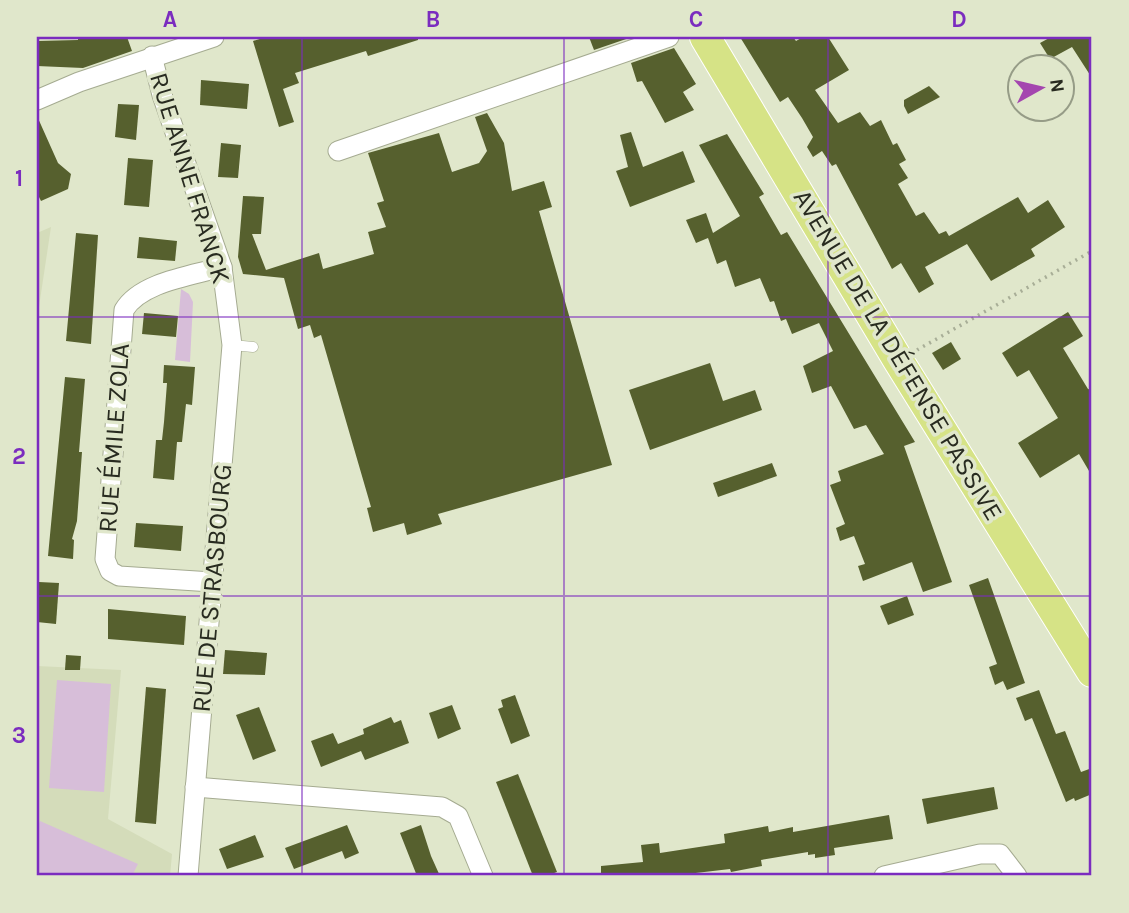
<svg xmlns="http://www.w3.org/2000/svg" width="1129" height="913" viewBox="0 0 1129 913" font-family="Karla,sans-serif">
  <rect width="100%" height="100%" fill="#e0e7cb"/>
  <g fill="#d4dcba">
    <path d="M51,227l-14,93v-87z"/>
    <path d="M37,666l84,4 -13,149 64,35 -2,22h-133z"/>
  </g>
  <g fill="#d7bed9">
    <path d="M181,289l8,5 4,8 -3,60 -15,-2z"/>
    <path d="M57,680l54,4 -7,108 -55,-4z"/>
    <path d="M40,821l98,43 -6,12h-95v-47z"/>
  </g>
  <g fill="#56602e">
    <path d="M78,37h49l5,14 -49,17 -46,-2v-25l41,-1z"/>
    <path d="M266,37h152v3l-50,16 -2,-5 -71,22 4,10 -16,6 11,33 -15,5 -26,-86z"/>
    <path d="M589,37h43l-38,13z"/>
    <path d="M740,37h53l3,4 7,-4h25l21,33 -34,20 23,33 22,-11 10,14 11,-6 12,25 4,-2 9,17 -7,4 9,14 -10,6 18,32 8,-4 15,22 7,-3 3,5 69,-39 10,16 20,-13 17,27 -34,22 4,7 -44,25 -24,-37 -42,23 9,17 -15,9 -18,-30 -9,6 -56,-105 -4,2 -10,-15 -9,6 -6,-10 6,-10 -11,-19 -14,-21 -8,5z"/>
    <path d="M1051,37h41v41l-20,-31 -22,12 -10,-16z"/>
    <path d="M674,48l22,36 -13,8 11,18 -29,13 -23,-42 -5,1 -6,-19z"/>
    <path d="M201,80l48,4 -2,25 -47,-4z"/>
    <path d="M929,86l11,11 -32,17 -4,-8v-6z"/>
    <path d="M118,104l21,1 -3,35 -21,-3z"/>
    <path d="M487,113l17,30 8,48 32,-10 8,26 -13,4 73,254 -174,49 4,10 -35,11 -3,-12 -31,9 -6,-24 4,-1 -50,-172 -7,3 -4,-13 -12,4 -14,-51 -41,-4 -5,-17 5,-61 21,1 -3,37h-9l14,36 53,-17 4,16 51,-15 -6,-22 18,-5 -9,-24 7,-2 -16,-48 71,-20 13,39 27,-9 8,-12 -12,-34z"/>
    <path d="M37,116l21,47 13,11 -3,15 -27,12 -4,-8z"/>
    <path d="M631,132l12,35 40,-16 12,31 -65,25 -14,-36 12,-4 -8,-32z"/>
    <path d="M727,134l37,60 -5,3 22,38 6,-3 128,210 -11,4 48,136 -29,10 -11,-30 -49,19 -5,-15 7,-2 -11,-28 -14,5 -4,-13 9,-4 -15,-39 11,-4 -3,-10 46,-17 -18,-29 -12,4 -23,-43 -19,7 -9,-27 30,-15 -14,-28 -27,11 -6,-15 -5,2 -7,-20 -4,1 -10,-24 -25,9 -9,-27 -9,4 -9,-26 -12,5 -10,-23 20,-7 7,20 27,-17 -41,-71z"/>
    <path d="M221,143l20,2 -3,33 -20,-1z"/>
    <path d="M128,158l25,2 -4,47 -25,-2z"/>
    <path d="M76,233l22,2 -7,109 -25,-3z"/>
    <path d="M139,237l38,4 -2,20 -38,-3z"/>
    <path d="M1068,312l15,24 -20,12 25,41 4,1v86l-13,-22 -39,24 -22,-35 40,-25 -29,-48 -12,7 -15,-24z"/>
    <path d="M144,313l34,3 -2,21 -34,-3z"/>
    <path d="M951,342l10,17 -18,11 -11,-17z"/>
    <path d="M710,363l13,38 32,-11 7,20 -112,40 -21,-60z"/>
    <path d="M164,365l31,2 -3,38 -6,-1 -4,38h-5l-3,38 -21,-2 3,-38h6l2,-18 3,-39h-4z"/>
    <path d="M65,377l20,2 -6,73h3l-5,69 -5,18 2,1 -1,19 -25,-3z"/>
    <path d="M772,463l5,13 -59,21 -5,-14z"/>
    <path d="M136,523l47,3 -2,25 -47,-4z"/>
    <path d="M988,578l37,105 -18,7 -4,-9 -8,4 -6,-18 8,-3 -28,-79z"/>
    <path d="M39,582l20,1 -3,41 -19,-2z"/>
    <path d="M907,596l7,19 -26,10 -8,-19z"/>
    <path d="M108,609l78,7 -2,29 -76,-6z"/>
    <path d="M225,650l42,3 -2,22 -42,-1z"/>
    <path d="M66,655l15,1 -1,14h-15z"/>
    <path d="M146,687l20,2 -10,135 -21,-2z"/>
    <path d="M1039,690l17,44 9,-3 16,41 11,-4v26l-17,7 -1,-3 -8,4 -34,-84 -7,3 -9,-23z"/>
    <path d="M515,695l15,41 -19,8 -13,-35 5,-2 -2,-7z"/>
    <path d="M452,705l9,24 -23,10 -9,-26z"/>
    <path d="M259,707l17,44 -23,9 -17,-45z"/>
    <path d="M391,717l3,6 7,-3 8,23 -44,17 -4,-9 -40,16 -10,-26 22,-8 5,11 26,-10 -1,-5z"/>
    <path d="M518,774l39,98 -11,4h-13l-37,-94z"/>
    <path d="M994,787l4,22 -71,15 -5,-25z"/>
    <path d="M889,815l4,24 -59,9 1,7 -20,3v-4l-7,1v-3l-47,8 1,6 -31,6 -1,-3 -60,7h-69v-10l42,-4 -2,-17 18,-2 1,10 65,-10 -1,-9 44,-8 1,6 24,-5v5z"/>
    <path d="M347,825l12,28 -14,6 -3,-8 -48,18 -9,-21z"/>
    <path d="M421,825l10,31 9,20h-23l-17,-43z"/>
    <path d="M255,835l9,22 -37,12 -8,-20z"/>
  </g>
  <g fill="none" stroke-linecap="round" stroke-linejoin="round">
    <g stroke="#a5ab91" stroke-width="11">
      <path id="service" d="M232,345l21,2"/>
    </g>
    <g stroke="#a5ab91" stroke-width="21">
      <g id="minor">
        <path d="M152,56l10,39 60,172 10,78 -44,531"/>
        <path d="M37,100l42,-18 135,-45"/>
        <path d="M338,151l331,-114"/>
        <path d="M212,582l-93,-6 -9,-5 -5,-12 19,-249c17,-28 67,-34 98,-43"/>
        <path d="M195,787l247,20 16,9 25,60"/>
        <path d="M884,876l96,-22h20l17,22"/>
      </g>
    </g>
    <g stroke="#fff" stroke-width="32">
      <path id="primary" d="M705,37l193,323 194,312"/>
    </g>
    <path stroke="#a8ae97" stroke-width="3.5" stroke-dasharray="2 5" stroke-linecap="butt" d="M917,350l175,-99"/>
    <use href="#service" stroke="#fff" stroke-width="10"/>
    <use href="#minor" stroke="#fff" stroke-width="19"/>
    <use href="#primary" stroke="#d6e386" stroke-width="30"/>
  </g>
  <path fill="none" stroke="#7b2cbf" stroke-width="2" stroke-opacity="0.55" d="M302,37v839M564,37v839M828,37v839M37,317h1055M37,596h1055"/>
  <g text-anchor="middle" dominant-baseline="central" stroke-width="7" stroke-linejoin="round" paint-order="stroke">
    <g font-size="26" fill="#282b20" stroke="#e0e7cb">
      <text transform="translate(190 178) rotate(73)">RUE ANNE FRANCK</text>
      <text transform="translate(898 355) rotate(59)">AVENUE DE LA DÉFENSE PASSIVE</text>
      <text transform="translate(114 438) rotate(-86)">RUE ÉMILE ZOLA</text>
      <text transform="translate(212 588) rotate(-85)">RUE DE STRASBOURG</text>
    </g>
  </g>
  <rect width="1129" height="913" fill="none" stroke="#e0e7cb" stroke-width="77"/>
  <g transform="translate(1041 88) rotate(82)"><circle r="33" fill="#e0e7cb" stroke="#969c87" stroke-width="2"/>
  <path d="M0-5L12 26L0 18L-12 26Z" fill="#a446af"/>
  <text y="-10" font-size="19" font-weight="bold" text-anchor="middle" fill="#282b20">N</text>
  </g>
  <rect x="38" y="38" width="1052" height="836" fill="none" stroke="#7b2cbf" stroke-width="2.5"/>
  <g font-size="23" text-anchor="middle" font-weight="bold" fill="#7b2cbf">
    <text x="170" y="27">A</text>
    <text x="433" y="27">B</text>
    <text x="696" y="27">C</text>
    <text x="959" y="27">D</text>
    <text x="19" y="186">1</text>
    <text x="19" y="464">2</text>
    <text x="19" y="743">3</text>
  </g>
</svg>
